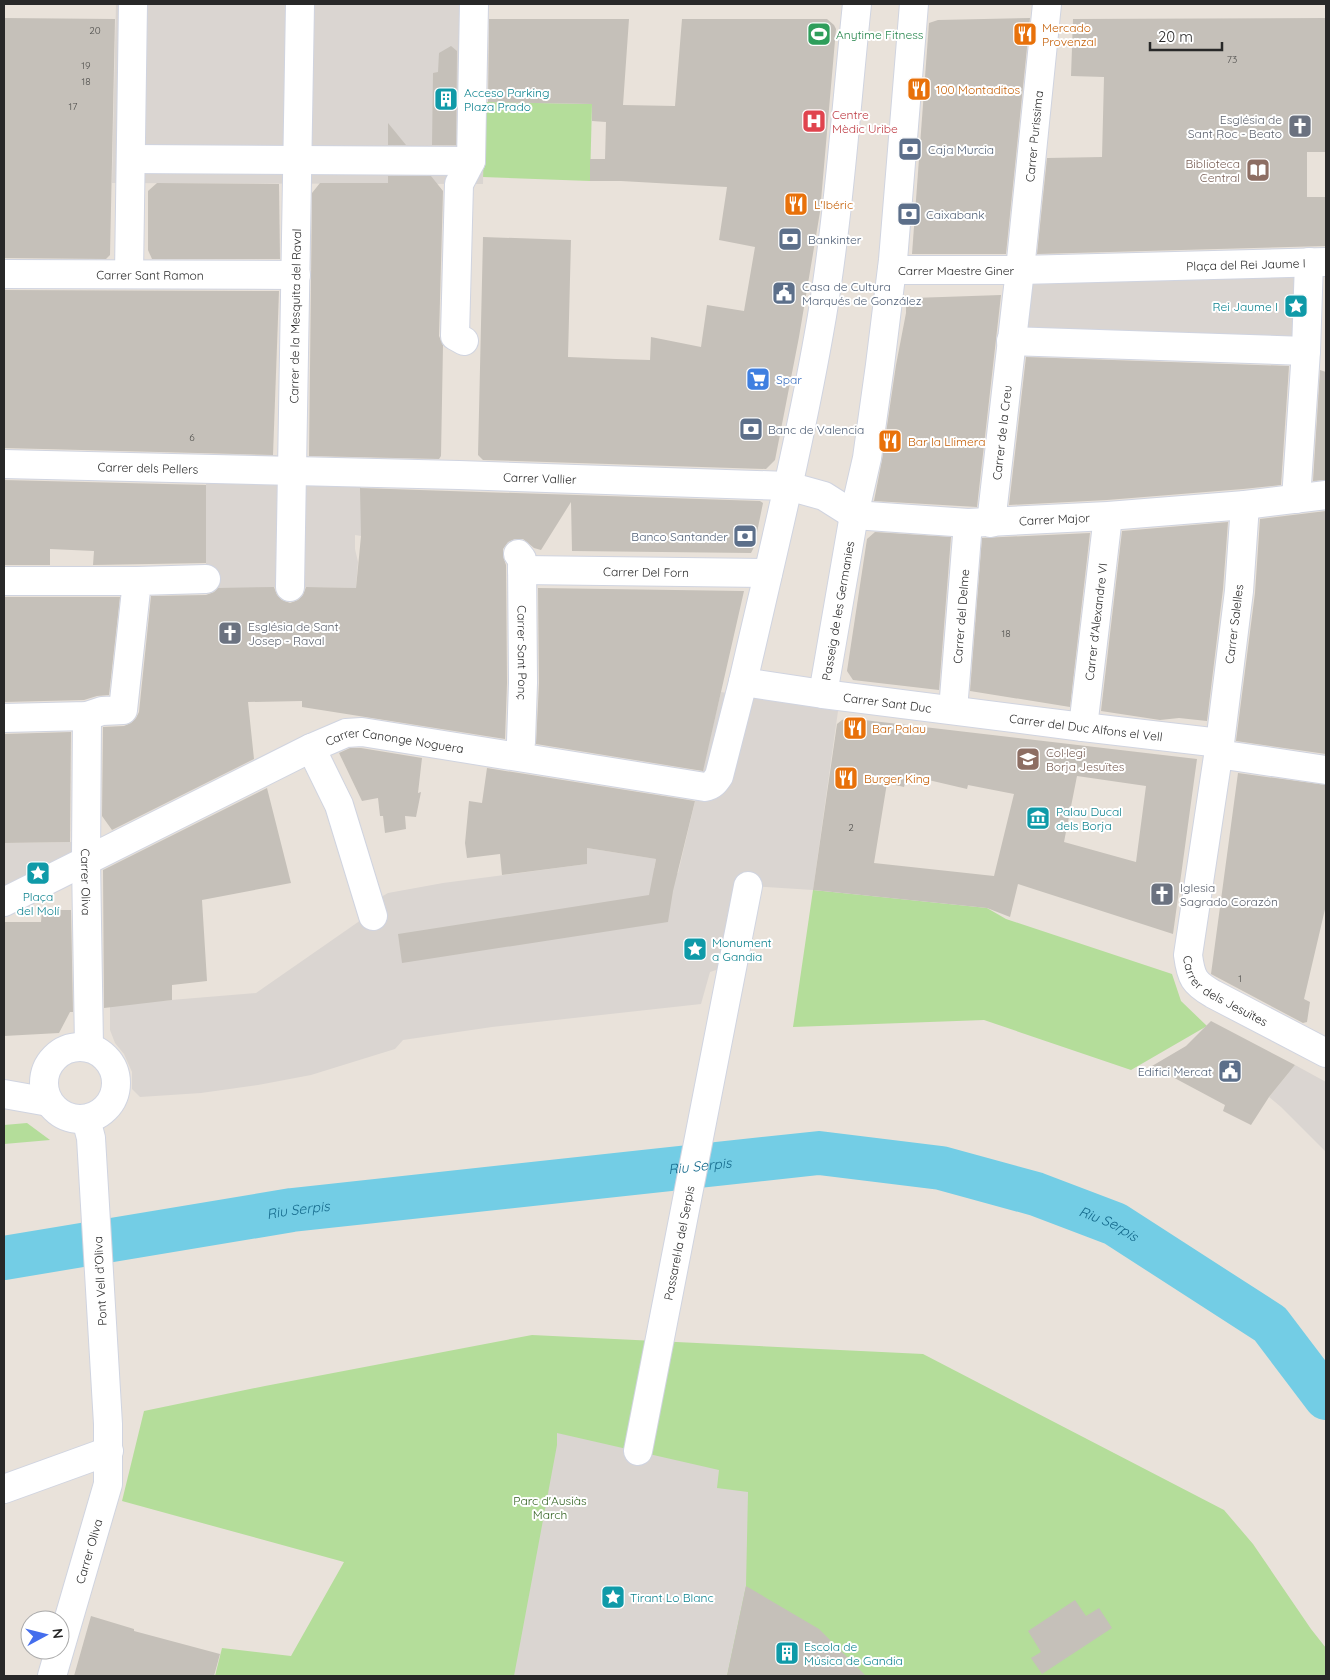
<svg xmlns="http://www.w3.org/2000/svg" width="1330" height="1680" viewBox="0 0 1330 1680" font-family="Quicksand,sans-serif">
  <rect width="100%" height="100%" fill="#e9e2da"/>
  <g fill="#b4dd9a">
    <path d="M484,102l108,2 -2,77 -107,-4z"/>
    <path d="M813,890l174,18 19,11 166,55 9,27 26,25 -76,44 -147,-50 -191,7z"/>
    <path d="M27,1123l23,17 -46,4v-19z"/>
    <path d="M532,1335l391,19 301,156 29,34 58,85 15,19v28h-1111l7,-28 69,8 53,-94 -222,-61 22,-90 121,-25z"/>
  </g>
  <g fill="#dad5d1">
    <path d="M116,4h370l-3,180 -371,-1z"/>
    <path d="M1303,272l-4,71 -280,-8 12,-58z"/>
    <path d="M206,454l67,1 36,3 52,1v77l-6,-1v14l3,13 -2,26 -71,-1 -91,3 12,-11z"/>
    <path d="M721,692l117,19 -25,179 -65,-4 -29,83 -9,3 -9,32 -209,23 -89,13 -8,9 -84,26 -53,10 -57,8 -61,4 -8,-8v-17l-8,-18 -9,-11 -5,-13v-25l146,-12 128,-89 -3,-7 7,-4 55,-10 144,-19v-16l69,11 -2,9 24,5z"/>
    <path d="M72,842l1,37 -69,35v-71z"/>
    <path d="M1295,1065l31,17v70l-45,-45 -12,-10z"/>
    <path d="M557,1433l162,37 -2,18 31,4 -2,94 -19,90h-213l43,-231z"/>
  </g>
  <g fill="none" stroke-linecap="round" stroke-linejoin="round">
    <path stroke="#73cde5" stroke-width="44" id="s1" d="M4,1258l288,-48 527,-57 122,15 95,26 79,30 155,100 56,74"/>
  </g>
  <g fill="#c5c0b9" fill-rule="evenodd">
    <path d="M4,18l111,1 -5,236 -4,4 -102,-1z"/>
    <path d="M1030,18l-24,236h-94l17,-231 9,-3z"/>
    <path d="M1326,18v134h-19v45h19v49l-289,8 10,-96 55,-1 2,-80 -33,-1 2,-57z"/>
    <path d="M489,19h140l-6,86 52,1 7,-87h145l7,6 2,4 -16,183 -21,125 -24,123 -9,9 -283,-9 -5,-5 5,-218 88,3 -3,117 48,2 34,1 1,-23 50,10 6,-42 37,6 11,-64 -36,-7 8,-53 -106,-6h-31v-22h15l1,-37 -14,-1v-17l-104,-2z"/>
    <path d="M451,46l6,5 -1,94h-24l1,-72 5,-1 1,-19z"/>
    <path d="M388,123l18,22h-18z"/>
    <path d="M388,176h43l12,15 -4,145 4,9 -2,111 -2,3 -130,-3 3,-263 8,-10h68z"/>
    <path d="M157,183l122,1 1,75h-128l-4,-9v-59z"/>
    <path d="M4,290l275,1 -6,164 -269,-7z"/>
    <path d="M1001,295l-24,212 -103,-6 8,-41 14,-95 10,-52v-9l7,-6z"/>
    <path d="M1026,357l263,9 -8,119 -38,4 -136,11 -98,5z"/>
    <path d="M1320,370l6,2v108l-13,1z"/>
    <path d="M4,480l202,5v78l-113,2 1,-14 -44,-2v16h-46z"/>
    <path d="M360,488l400,13 3,2 -9,44 -3,6 -179,-2 -1,-49 -30,48 -7,-2 -11,-9h-8l-7,3 -5,7v7l3,9 1,118 -2,56 -203,-32v-6l-54,1 6,57 -142,71 -10,-14 1,-89 21,-1 7,-3 5,-5 3,-6 12,-116 55,-1 8,-3 4,-4 56,-1 3,8 5,5 8,3 8,-3 5,-5 3,-8 50,1 5,-52z"/>
    <path d="M1326,511v243l-90,-13 19,-148 5,-74z"/>
    <path d="M1228,522l-5,67 -16,132 -28,-3 -19,2 -59,-9 21,-180z"/>
    <path d="M875,532l76,5 -12,153 -86,-10 -6,-9 20,-132z"/>
    <path d="M1090,533l-20,174 -100,-16 12,-153z"/>
    <path d="M538,588l206,3 -41,180 -167,-27 3,-61z"/>
    <path d="M4,597h116l-11,98 -12,1 -13,4 -80,2z"/>
    <path d="M847,718l350,41 -24,175 -155,-50 -8,33 -23,-9 -174,-18 24,-166 5,-4zM907,775l60,14 1,-4 46,9 -20,82 -120,-13 13,-80 17,4zM1077,776l69,10 -10,76 -72,-20z"/>
    <path d="M71,732l-1,110 -66,1v-109z"/>
    <path d="M350,748h11l61,10 -4,35 3,-1 -5,25 -11,-1 1,13 -21,4 -2,-17h-3l-2,-18 -16,3 -23,-48z"/>
    <path d="M487,768l208,33 -22,90 -5,31 -266,41 -4,-29 251,-39 7,-36 -69,-11v16l-85,11 -2,-21 -33,4 -2,-15 4,-42 13,2z"/>
    <path d="M1238,773l88,12v120l-22,94 6,3 -3,20 -4,1 -92,-49z"/>
    <path d="M267,788l24,95 -89,17 5,81 -35,4v15l-68,8 -1,-138z"/>
    <path d="M42,910h29l2,102h-3l-11,21 -55,3v-114h37z"/>
    <path d="M1211,1021l84,44 -26,32 -18,28 -28,-14 2,-6 -73,-39 34,-20z"/>
    <path d="M746,1586l73,43 47,47h-139z"/>
    <path d="M1075,1600l11,16 13,-8 13,20 -70,46 -11,-16 10,-6 -13,-21z"/>
    <path d="M91,1616l43,13v2l86,23 -6,22h-140z"/>
  </g>
  <g fill="none" stroke-linecap="round" stroke-linejoin="round">
    <g stroke="#d0d4e0" stroke-width="30">
      <g id="street">
        <path d="M131,159l340,2"/>
        <path id="s2" d="M892,270h128l306,-8"/>
        <path id="s3" d="M4,274l292,1"/>
        <path d="M129,274l4,-270"/>
        <path d="M464,341l-9,-5 4,-152 12,-23 3,-157"/>
        <path d="M1011,341l295,10"/>
        <path id="s4" d="M4,464l455,11 329,11 36,10 30,19 114,8 140,-7 137,-11 81,-10"/>
        <path d="M1296,499l10,-148 3,-89"/>
        <path id="s5" d="M1245,505l-6,86 -19,152 -32,212c3,23 6,28 25,39l113,59"/>
        <path id="s6" d="M991,523l29,-253 27,-266"/>
        <path id="s7" d="M518,554l4,5 1,124 -2,59 -3,14"/>
        <path id="s8" d="M522,570l246,3"/>
        <path d="M4,581h133"/>
        <path id="s9" d="M290,587l10,-583"/>
        <path id="s10" d="M823,694l260,33 137,16"/>
        <path id="s11" d="M953,710l15,-187"/>
        <path id="s12" d="M87,716l-1,144 3,187"/>
        <path d="M4,718l83,-2 15,-5 21,-1 14,-129 69,-2"/>
        <path id="s13" d="M1083,727l25,-211"/>
        <path d="M311,748l28,57 34,111"/>
        <path d="M1218,754l108,16"/>
        <path id="s14" d="M4,902l307,-154 35,-15 16,-1 343,55c7,-1 10,-5 14,-11l24,-94"/>
        <circle cx="80" cy="1083" r="36"/>
        <path d="M4,1094l45,8"/>
        <path id="s15" d="M638,1451l110,-565"/>
        <path d="M4,1489l105,-38"/>
        <path id="s16" d="M52,1676l56,-192v-60l-17,-286 -5,-19"/>
      </g>
    </g>
    <g stroke="#d0d4e0" stroke-width="30">
      <g id="secondary">
        <path id="s17" d="M857,4c-11,104 -18,209 -35,312 -21,123 -51,244 -79,366l80,12 31,-179 13,-57 13,-93 13,-105 21,-256"/>
      </g>
    </g>
    <use href="#street" stroke="#fff" stroke-width="28"/>
    <use href="#secondary" stroke="#fff" stroke-width="28"/>
  </g>
  <defs>
    <g id="stadium-square" transform="scale(1.25)"><rect x="-9" y="-9" width="18" height="18" rx="4" fill="#2e9e5b" stroke="#fff"/><path d="M0-5a6.5 5 0 1 0 0 10a6.5 5 0 1 0 0-10ZM-3.5-1.8h7v3.6h-7Z" fill="#fff"/></g>
    <g id="restaurant-square" transform="scale(1.25)"><rect x="-9" y="-9" width="18" height="18" rx="4" fill="#e8710a" stroke="#fff"/><path d="M-5-6h1v4h1v-4h1v4h1v-4h1v5L-1.5 .5V6h-2V.5L-5-1ZM5-6V6H3V1.5H1.5Q1.5-4 5-6Z" fill="#fff"/></g>
    <g id="building-square" transform="scale(1.25)"><rect x="-9" y="-9" width="18" height="18" rx="4" fill="#0f9aa8" stroke="#fff"/><path d="M-4-6H4V6H1V3H-1V6H-4ZM-2.5-4.3h1.7v1.8h-1.7ZM.8-4.3h1.7v1.8H.8ZM-2.5-1h1.7V.8h-1.7ZM.8-1h1.7V.8H.8Z" fill="#fff"/></g>
    <g id="hospital-square" transform="scale(1.25)"><rect x="-9" y="-9" width="18" height="18" rx="4" fill="#e0444e" stroke="#fff"/><path d="M-5-5h3v3.5h4V-5h3V5h-3V1.5h-4V5h-3Z" fill="#fff"/></g>
    <g id="church-square" transform="scale(1.25)"><rect x="-9" y="-9" width="18" height="18" rx="4" fill="#6b7280" stroke="#fff"/><path d="M-1.2-6h2.4v3.5h3.3v2.4h-3.3V6h-2.4V-.1h-3.3v-2.4h3.3Z" fill="#fff"/></g>
    <g id="bank-square" transform="scale(1.25)"><rect x="-9" y="-9" width="18" height="18" rx="4" fill="#5c6f8a" stroke="#fff"/><path d="M-6-4H6V4H-6ZM0-2.3a2.3 2.3 0 1 0 0 4.6a2.3 2.3 0 1 0 0-4.6Z" fill="#fff"/></g>
    <g id="library-square" transform="scale(1.25)"><rect x="-9" y="-9" width="18" height="18" rx="4" fill="#8d6e63" stroke="#fff"/><path d="M-6-4Q-3-5.5-.7-3.5V5Q-3 3-6 4ZM6-4Q3-5.5 .7-3.5V5Q3 3 6 4Z" fill="#fff"/></g>
    <g id="civic-square" transform="scale(1.25)"><rect x="-9" y="-9" width="18" height="18" rx="4" fill="#5c6f8a" stroke="#fff"/><path d="M-.6-6.5H3V-4.5H.6V-3L4-1V1h2V6H-6V1h2V-1L-.6-3ZM-1.2 2.5V6h2.4V2.5Z" fill="#fff"/></g>
    <g id="sight-square" transform="scale(1.25)"><rect x="-9" y="-9" width="18" height="18" rx="4" fill="#0f9aa8" stroke="#fff"/><path d="M0-6L1.8-2.2L6-1.7L2.9 1.2L3.7 5.4L0 3.3L-3.7 5.4L-2.9 1.2L-6-1.7L-1.8-2.2Z" fill="#fff"/></g>
    <g id="supermarket-square" transform="scale(1.25)"><rect x="-9" y="-9" width="18" height="18" rx="4" fill="#3f7fe0" stroke="#fff"/><path d="M-6-5.5h2.5l.6 2H6L4.5 2H-2.5L-4.4-4H-6ZM-1.5 3.2a1.3 1.3 0 1 0 .1 0ZM3 3.2a1.3 1.3 0 1 0 .1 0Z" fill="#fff"/></g>
    <g id="school-square" transform="scale(1.25)"><rect x="-9" y="-9" width="18" height="18" rx="4" fill="#8d6e63" stroke="#fff"/><path d="M0-5L7-2L0 1L-7-2ZM-4 1L0 2.5L4 1V4Q0 6-4 4Z" fill="#fff"/></g>
    <g id="museum-square" transform="scale(1.25)"><rect x="-9" y="-9" width="18" height="18" rx="4" fill="#0f9aa8" stroke="#fff"/><path d="M0-6L6-3V-2H-6V-3ZM-5-1h2V3h-2ZM-1-1h2V3h-2ZM3-1h2V3H3ZM-6 4H6V6H-6Z" fill="#fff"/></g>
  </defs>
  <g fill-rule="evenodd">
    <use href="#stadium-square" x="819" y="34"/>
    <use href="#restaurant-square" x="1025" y="34"/>
    <use href="#restaurant-square" x="919" y="89"/>
    <use href="#building-square" x="446" y="99"/>
    <use href="#hospital-square" x="814" y="121"/>
    <use href="#church-square" x="1300" y="126"/>
    <use href="#bank-square" x="910" y="149"/>
    <use href="#library-square" x="1258" y="170"/>
    <use href="#restaurant-square" x="796" y="204"/>
    <use href="#bank-square" x="909" y="214"/>
    <use href="#bank-square" x="790" y="239"/>
    <use href="#civic-square" x="784" y="293"/>
    <use href="#sight-square" x="1296" y="306"/>
    <use href="#supermarket-square" x="758" y="379"/>
    <use href="#bank-square" x="751" y="429"/>
    <use href="#restaurant-square" x="890" y="441"/>
    <use href="#bank-square" x="745" y="536"/>
    <use href="#church-square" x="230" y="633"/>
    <use href="#restaurant-square" x="855" y="728"/>
    <use href="#school-square" x="1028" y="759"/>
    <use href="#restaurant-square" x="846" y="778"/>
    <use href="#museum-square" x="1038" y="818"/>
    <use href="#sight-square" x="38" y="873"/>
    <use href="#church-square" x="1162" y="894"/>
    <use href="#sight-square" x="695" y="949"/>
    <use href="#civic-square" x="1230" y="1071"/>
    <use href="#sight-square" x="613" y="1597"/>
    <use href="#building-square" x="787" y="1653"/>
  </g>
  <g text-anchor="middle" dominant-baseline="central" stroke-width="4" stroke-linejoin="round" paint-order="stroke">
    <g font-size="10" fill="#4f4e4c">
      <text x="95" y="30">20</text>
      <text x="1232" y="59">73</text>
      <text x="86" y="65">19</text>
      <text x="86" y="81">18</text>
      <text x="73" y="106">17</text>
      <text x="192" y="437">6</text>
      <text x="1006" y="633">18</text>
      <text x="851" y="827">2</text>
      <text x="1240" y="978">1</text>
    </g>
    <g font-size="12" fill="#c56008" stroke="#fff" text-anchor="start">
      <text x="1042" y="27">Mercado<tspan x="1042" dy="14">Provenzal</tspan></text>
      <text x="936" y="89">100 Montaditos</text>
      <text x="814" y="204">L'Ibéric</text>
      <text x="908" y="441">Bar la Llimera</text>
      <text x="872" y="728">Bar Palau</text>
      <text x="864" y="778">Burger King</text>
    </g>
    <g font-size="12" fill="#27864d" stroke="#fff" text-anchor="start">
      <text x="836" y="34">Anytime Fitness</text>
    </g>
    <g font-size="12" fill="#0d838f" stroke="#fff" text-anchor="start">
      <text x="464" y="92">Acceso Parking<tspan x="464" dy="14">Plaza Prado</tspan></text>
      <text x="1278" y="306" text-anchor="end">Rei Jaume I</text>
      <text x="1056" y="811">Palau Ducal<tspan x="1056" dy="14">dels Borja</tspan></text>
      <text x="38" y="896" text-anchor="middle">Plaça<tspan x="38" dy="14">del Molí</tspan></text>
      <text x="712" y="942">Monument<tspan x="712" dy="14">a Gandia</tspan></text>
      <text x="630" y="1597">Tirant Lo Blanc</text>
      <text x="804" y="1646">Escola de<tspan x="804" dy="14">Música de Gandia</tspan></text>
    </g>
    <g font-size="12" fill="#be3a42" stroke="#fff" text-anchor="start">
      <text x="832" y="114">Centre<tspan x="832" dy="14">Mèdic Uribe</tspan></text>
    </g>
    <g font-size="12" fill="#5b616d" stroke="#fff" text-anchor="start">
      <text x="1282" y="119" text-anchor="end">Església de<tspan x="1282" dy="14">Sant Roc - Beato</tspan></text>
      <text x="248" y="626">Església de Sant<tspan x="248" dy="14">Josep - Raval</tspan></text>
      <text x="1180" y="887">Iglesia<tspan x="1180" dy="14">Sagrado Corazón</tspan></text>
    </g>
    <g font-size="12" fill="#282828" stroke="#fff">
      <text stroke="none"><textPath href="#s6" startOffset="389">Carrer Purissima</textPath></text>
      <text stroke="none"><textPath href="#s2" startOffset="354">Plaça del Rei Jaume I</textPath></text>
      <text stroke="none"><textPath href="#s2" startOffset="64">Carrer Maestre Giner</textPath></text>
      <text stroke="none"><textPath href="#s3" startOffset="146">Carrer Sant Ramon</textPath></text>
      <text stroke="none"><textPath href="#s9" startOffset="271">Carrer de la Mesquita del Raval</textPath></text>
      <text stroke="none"><textPath href="#s6" startOffset="91">Carrer de la Creu</textPath></text>
      <text stroke="none"><textPath href="#s4" startOffset="144">Carrer dels Pellers</textPath></text>
      <text stroke="none"><textPath href="#s4" startOffset="536">Carrer Vallier</textPath></text>
      <text stroke="none"><textPath href="#s4" startOffset="1058">Carrer Major</textPath></text>
      <text stroke="none"><textPath href="#s8" startOffset="124">Carrer Del Forn</textPath></text>
      <text stroke="none"><textPath href="#s17" startOffset="854">Passeig de les Germanies</textPath></text>
      <text stroke="none"><textPath href="#s11" startOffset="94">Carrer del Delme</textPath></text>
      <text stroke="none"><textPath href="#s13" startOffset="106">Carrer d'Alexandre VI</textPath></text>
      <text transform="translate(1234 624) rotate(-83)">Carrer Salelles</text>
      <text stroke="none"><textPath href="#s7" startOffset="100">Carrer Sant Ponç</textPath></text>
      <text stroke="none"><textPath href="#s10" startOffset="65">Carrer Sant Duc</textPath></text>
      <text stroke="none"><textPath href="#s10" startOffset="265">Carrer del Duc Alfons el Vell</textPath></text>
      <text stroke="none"><textPath href="#s14" startOffset="430">Carrer Canonge Noguera</textPath></text>
      <text stroke="none"><textPath href="#s12" startOffset="166">Carrer Oliva</textPath></text>
      <text stroke="none"><textPath href="#s5" startOffset="509">Carrer dels Jesuïtes</textPath></text>
      <text stroke="none"><textPath href="#s15" startOffset="212">Passarel·la del Serpis</textPath></text>
      <text transform="translate(100 1281) rotate(-93)">Pont Vell d’Oliva</text>
      <text stroke="none"><textPath href="#s16" startOffset="130">Carrer Oliva</textPath></text>
    </g>
    <g font-size="12" fill="#4e5e75" stroke="#fff" text-anchor="start">
      <text x="928" y="149">Caja Murcia</text>
      <text x="926" y="214">Caixabank</text>
      <text x="808" y="239">Bankinter</text>
      <text x="802" y="286">Casa de Cultura<tspan x="802" dy="14">Marqués de González</tspan></text>
      <text x="768" y="429">Banc de Valencia</text>
      <text x="728" y="536" text-anchor="end">Banco Santander</text>
      <text x="1212" y="1071" text-anchor="end">Edifici Mercat</text>
    </g>
    <g font-size="12" fill="#785e54" stroke="#fff" text-anchor="end">
      <text x="1240" y="163">Biblioteca<tspan x="1240" dy="14">Central</tspan></text>
      <text x="1046" y="752" text-anchor="start">Col·legi<tspan x="1046" dy="14">Borja Jesuïtes</tspan></text>
    </g>
    <g font-size="12" fill="#366cbe" stroke="#fff" text-anchor="start">
      <text x="776" y="379">Spar</text>
    </g>
    <g font-size="12" fill="#2f5f1e" stroke="#fff">
      <text x="550" y="1500">Parc d'Ausiàs<tspan x="550" dy="14">March</tspan></text>
    </g>
    <g font-size="14" font-style="italic" fill="#166b8d" stroke="#fff">
      <text stroke="none"><textPath href="#s1" startOffset="702">Riu Serpis</textPath></text>
      <text stroke="none"><textPath href="#s1" startOffset="298">Riu Serpis</textPath></text>
      <text stroke="none"><textPath href="#s1" startOffset="1122">Riu Serpis</textPath></text>
    </g>
  </g>
  <rect width="1330" height="1680" fill="none" stroke="#282828" stroke-width="10"/>
  <g transform="translate(45 1635) rotate(83)"><circle r="24" fill="#ffffff" stroke="#a9a9a9"/>
  <path d="M0-4L9 19L0 12L-9 19Z" fill="#446ded"/>
  <text y="-8" font-size="14" font-weight="bold" text-anchor="middle" fill="#282828">N</text>
  </g>
  <path d="M1150 42v8h72v-8" fill="none" stroke="#282828" stroke-width="2.5"/>
  <text x="1158" y="42" font-size="15" fill="#282828" stroke="#ffffff" stroke-width="4" paint-order="stroke">20 m</text>
</svg>
